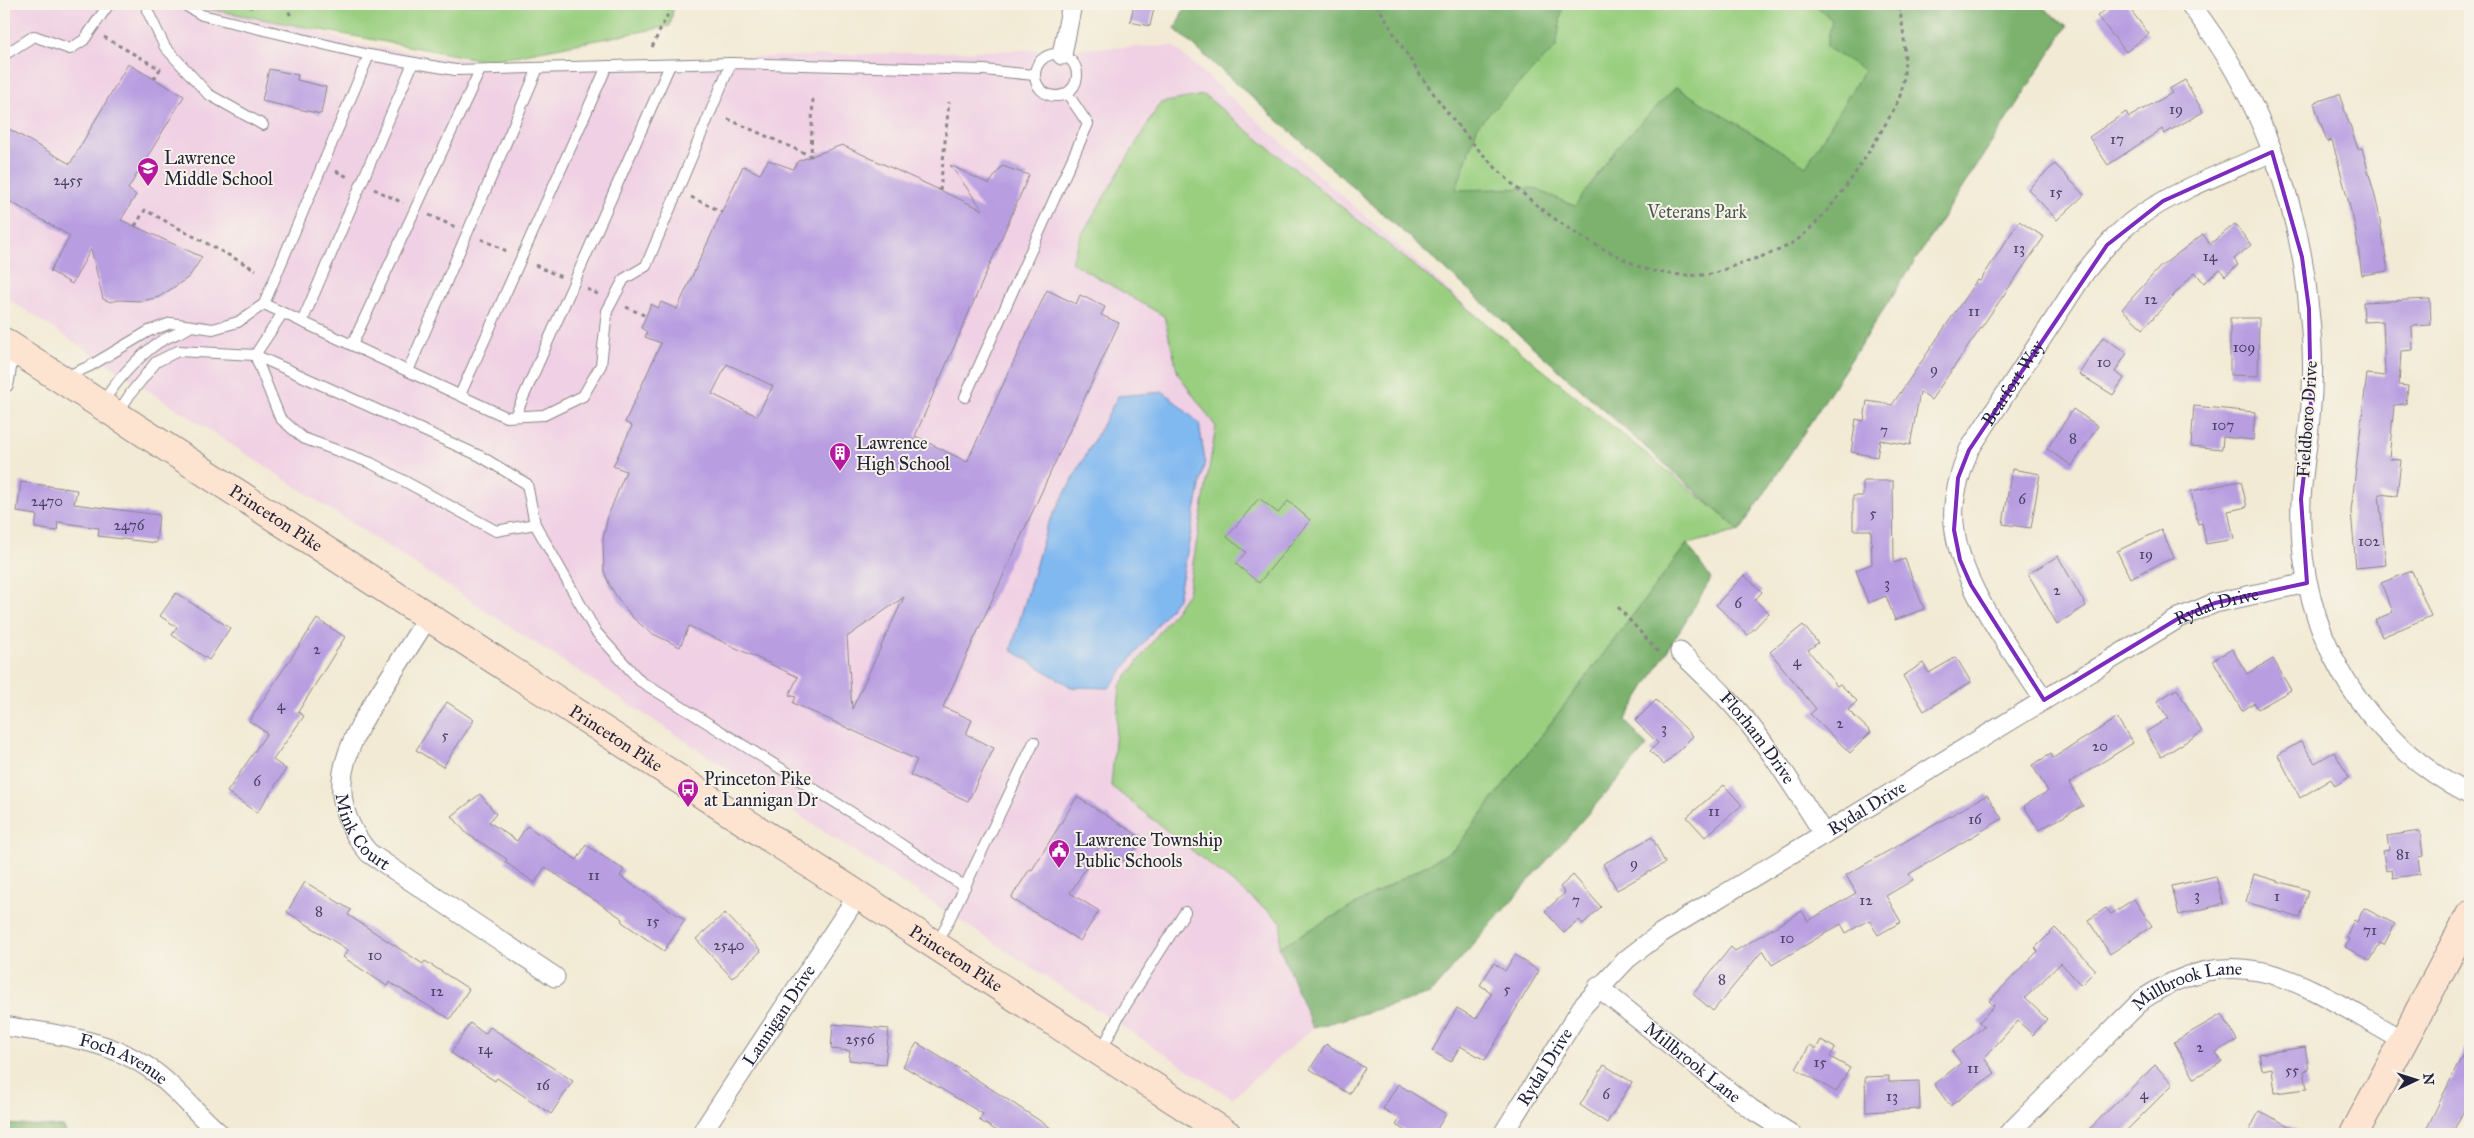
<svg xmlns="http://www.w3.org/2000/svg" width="2474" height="1138" viewBox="0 0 2474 1138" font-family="'IM FELL Great Primer',serif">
  <rect width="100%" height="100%" fill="#f7f3e8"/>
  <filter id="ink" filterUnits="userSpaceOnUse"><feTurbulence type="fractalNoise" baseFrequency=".02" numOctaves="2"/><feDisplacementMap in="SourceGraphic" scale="10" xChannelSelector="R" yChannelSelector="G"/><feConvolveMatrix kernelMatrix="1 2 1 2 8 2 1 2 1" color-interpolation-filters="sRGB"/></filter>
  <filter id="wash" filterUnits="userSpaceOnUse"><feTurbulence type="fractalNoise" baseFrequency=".0096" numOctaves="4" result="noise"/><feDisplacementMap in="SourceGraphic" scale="20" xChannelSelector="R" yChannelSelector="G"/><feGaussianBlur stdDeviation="1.12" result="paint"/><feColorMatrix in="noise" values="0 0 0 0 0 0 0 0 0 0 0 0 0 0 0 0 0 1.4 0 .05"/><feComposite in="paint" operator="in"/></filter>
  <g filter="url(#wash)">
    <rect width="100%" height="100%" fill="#f2ead4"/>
    <path fill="#f0d0e4" d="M4,4h222l136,41 136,19 675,-18 472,418 -190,385 -176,98 34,81 -81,70 -1228,-802z"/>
    <g fill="#9acf80" stroke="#5e785e">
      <path d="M181,4h493l-4,22 -182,35z"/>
      <path d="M1186,4h852l29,22 -327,505 -53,13 -232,305 -176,98 3,-25 -171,-136 9,-100 68,-93 28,-166 -38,-53 -14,-58 -93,-54 11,-28 78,-131 44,-8 524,425 -553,-491z"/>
    </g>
    <g fill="#7bb26e" stroke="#4e6a54">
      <path d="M1186,4h377l-7,43 -78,78 -22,65 77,-2 42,18 43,-60 58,-59 130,79 58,-96 -38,-23 6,-27 -18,-16h224l29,22 -327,505 -565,-502z"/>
      <path d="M1687,544l24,35 -86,141 22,26 -217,248 -117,34 -34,-81 176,-98z"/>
      <path d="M4,1124l60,3 3,7h-63z"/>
    </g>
    <path fill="#80b8f0" stroke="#516d96" d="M1164,392l35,31 6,38 -27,137 -69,90 -38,-1 -60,-37 36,-124 71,-130z"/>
    <g id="blocks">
      <g fill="#b89de1" fill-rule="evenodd">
        <path d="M1134,4h21l-5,22 -20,-4z"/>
        <path d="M2113,4h13l23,30 -23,18 -29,-36z"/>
        <path d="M128,64l56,32 -56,93 8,6 -15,25 81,37 -13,20 -30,20 -17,4 -24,-1 -7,2 -8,-3 -12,-50 -19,35 -22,-13 20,-35 -66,-38v-72l66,38z"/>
        <path d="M269,69l29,6 -1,5 29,7 -5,27 -59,-13z"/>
        <path d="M2185,80l18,32 -39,22 -2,-5 -54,36 -19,-28 37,-25 3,5 43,-24 -3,-4z"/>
        <path d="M2339,94l19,55 4,-1 16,60 10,63 -26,4 -7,-49 -23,-86 -5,2 -13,-39z"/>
        <path d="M842,145l141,65 -33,-45 39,19 13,-18 27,9 -114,261 52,26 80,-172 29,14 4,-9 25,12 -4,8 18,8 -176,384 29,13 -6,14 28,14 -26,53 -58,-26 7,-15 -124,-57 3,-6 -7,-2 9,-18 -109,-51 -9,21 -29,-14 -18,-15 -14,-18 -9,-14 -6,-15 -1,-32 5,-23 18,-45 -13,-5 19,-40 -7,-4 36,-79 -16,-6 2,-5 -6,-4 10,-24 7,4 3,-6 16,7 66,-143 17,8 8,-14 25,9 5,-8zM727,364l46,22 -16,30 -45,-22zM904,597l-52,112 -5,-72z"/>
        <path d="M2055,164l29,31 -27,25 -29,-31z"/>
        <path d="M2019,221l25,16 -113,163 -11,-8 -10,53 -30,-5 -3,17 -26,-5 5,-33 8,2 3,-20 25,4 85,-125 3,1z"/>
        <path d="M2235,224l16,21 -17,14 4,6 -13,11 -5,-7 -16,14 -9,-11 -52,57 -21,-20 37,-41 44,-34 7,10z"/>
        <path d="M2430,299l1,26 -19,1 1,24 -12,1 -2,34 9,1 -2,18 -12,1 -5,54 12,1 -4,36 -18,-2 7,71 -30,3 -5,-57 16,-137 18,2 -2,-55 -19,1 -1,-20z"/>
        <path d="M2230,318h29l-1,58 -28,-1z"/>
        <path d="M2103,337l24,16 -12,19 9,6 -11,17 -34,-21z"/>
        <path d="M2194,406l61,6 -2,28 -30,-3 -1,12 -31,-3z"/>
        <path d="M2073,409l25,17 -26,40 -25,-17z"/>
        <path d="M2012,469l28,5 -9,54 -28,-4z"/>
        <path d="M1863,481h30l1,82 11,-4 19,50 -29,11 -9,-24 -18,7 -12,-33 16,-6 -1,-34h-18v-34h10z"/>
        <path d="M2241,481l6,26 -19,4 6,28 -28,5 -4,-21 -4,1 -7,-33z"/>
        <path d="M21,482l56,8 -3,14 85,11 -3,28 -58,-7 1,-8 -41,-6 -1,9 -22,-3 2,-13 -20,-3z"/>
        <path d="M1259,498l19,15 10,-12 22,19 -51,63 -23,-19 10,-12 -19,-15z"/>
        <path d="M2161,530l13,27 -44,21 -13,-27z"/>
        <path d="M2058,556l28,50 -29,18 -29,-50z"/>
        <path d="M2412,571l19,45 -49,21 -7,-17 18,-8 -12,-29z"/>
        <path d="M1744,575l18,17 -7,8 14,13 -21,22 -32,-30z"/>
        <path d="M176,593l54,35 -21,32 -37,-25 5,-8 -17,-11z"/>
        <path d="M317,619l28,18 -47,75 6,4 -31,44 13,9 -29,44 -30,-21 40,-59 -18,-12z"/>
        <path d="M1803,625l15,18 -10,7 29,36 3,-2 17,17 -9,9 23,22 -21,21 -40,-39 6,-5 -46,-57z"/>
        <path d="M2232,649l15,25 26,-15 18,31 -33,19 -4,-6 -12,8 -29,-51z"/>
        <path d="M1956,657l15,25 -47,29 -21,-35 20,-13 6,10z"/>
        <path d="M2177,689l25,43 -41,25 -15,-25 22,-14 -11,-17z"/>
        <path d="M1656,700l37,36 -29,29 -14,-14 8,-8 -23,-22z"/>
        <path d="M447,702l27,18 -31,47 -27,-17z"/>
        <path d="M2117,718l16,25 -64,40 14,23 -44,24 -15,-24 24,-15 -16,-26 19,-11 2,4z"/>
        <path d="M2301,741l14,22 19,-11 15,25 -14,9 -4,-7 -31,19 -22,-43z"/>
        <path d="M1724,785l18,20 -37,32 -18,-20z"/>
        <path d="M480,794l16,20 -7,8 28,19 10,-15 50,34 9,-15 38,25 -4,6 65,44 -21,31 -42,-29 1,-3 -78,-52 -10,16 -30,-21 2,-3 -40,-25 -15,-18z"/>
        <path d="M1987,795l15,24 -93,55 4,6 -27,16 15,26 -23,13 -9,-15 -23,13 -5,-9 -69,41 -9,-15 -50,61 -20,-17 38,-47 4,4 67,-40 6,10 48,-28 -10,-18z"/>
        <path d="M1077,797l65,41 -15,25 -27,-17 -30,47 29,18 -19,30 -69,-43 19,-29 2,1z"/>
        <path d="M2420,831l3,25 -5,1 2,17 -27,4 -1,-8 -6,1 -3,-20 6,-1 -2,-14z"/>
        <path d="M1652,837l13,26 -48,27 -14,-26z"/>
        <path d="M2254,874l54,16 -8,28 -54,-16z"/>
        <path d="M1573,875l28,32 -18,17 -4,-4 -15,13 -19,-22 20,-18 -5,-6z"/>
        <path d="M2216,876l7,28 -44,11 -7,-29z"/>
        <path d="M305,882l46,28 -3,5 75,49 2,-3 44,28 -19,30 -61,-37 -2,4 -44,-29 5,-7 -61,-38z"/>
        <path d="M2134,899l18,27 -42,28 -22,-34 18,-12 5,6z"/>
        <path d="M2364,908l31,16 -11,21 -4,-2 -10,18 -25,-14 4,-8 -3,-2 8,-17 3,2z"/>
        <path d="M725,913l36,38 -29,27 -36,-39z"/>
        <path d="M2055,928l41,42 -15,15 -20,-22 -36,35 22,21 -14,16 -15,-14 -34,37 11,15 -45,33 -16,-22 27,-21 -9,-12 32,-24 -5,-5 15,-16 -5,-5 49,-50 -3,-3z"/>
        <path d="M1515,955l24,16 -54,89 -25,-14 -9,16 -19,-11 25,-43 19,11 16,-26 -12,-8 14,-22 11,8z"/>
        <path d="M2222,1014l15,26 -21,12 6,10 -28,16 -20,-36z"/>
        <path d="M470,1023l15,11 5,-7 83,54 -22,33 -54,-36 -2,3 -44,-28z"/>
        <path d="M833,1024l56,5 -4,35 -36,-4 1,-9 -19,-2z"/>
        <path d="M1821,1040l14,8 -5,9 20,11 -14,24 -40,-23 14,-24 6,4z"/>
        <path d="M2470,1040v58l-18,36h-28z"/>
        <path d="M917,1043l56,34 87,57h-58l-23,-14 4,-6 -80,-48z"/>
        <path d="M1326,1044l39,24 -16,26 -39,-25z"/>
        <path d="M2305,1047l4,23 -5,1 3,18 -32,4 -3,-25 -10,2 -3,-16z"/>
        <path d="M1604,1065l28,17 -25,41 -27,-18z"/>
        <path d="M2155,1065l18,19 -50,50h-39z"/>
        <path d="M1889,1076v6l30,-1 1,28 -54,3 -1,-35z"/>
        <path d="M1398,1084l48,30 -12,20h-24l-14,-9 4,-6 -17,-10z"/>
        <path d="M2259,1111l46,23h-57z"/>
      </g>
    </g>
  </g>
  <g filter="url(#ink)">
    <use href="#blocks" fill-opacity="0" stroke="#8a8688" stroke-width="1"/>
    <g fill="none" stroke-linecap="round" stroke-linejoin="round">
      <g stroke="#8a8688" stroke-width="12">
        <g id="lane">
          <path d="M147,4v6l18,37 43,47 55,31"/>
          <path d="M183,4l19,11 167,40 86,15 276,-7 253,7 50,5"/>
          <circle cx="1056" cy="75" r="21"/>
          <path d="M4,55l30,-19 36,13 14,-9 25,-36"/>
          <path d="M264,304l242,113 38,-2 39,-19 18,-31 6,-54 17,-32 22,-13 85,-203"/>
          <path d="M302,322l111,-259"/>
          <path d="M352,345l128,-275"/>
          <path d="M255,355l25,63 23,20 68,25 125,68 39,-7"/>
          <path d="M255,355l27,-41"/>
          <path d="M408,371l130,-303"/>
          <path d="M65,377l25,-11 59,-35 22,-8 42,6 25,-7 26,-18 105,-249"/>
          <path d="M460,395l147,-329"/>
          <path d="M965,397l123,-273 -21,-31"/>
          <path d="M102,403c14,-21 33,-43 53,-58 10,-8 24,-11 35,-18"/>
          <path d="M117,414l14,-21 25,-31 22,-11 77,4 225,101 47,28 8,40 61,108 44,49 235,146 90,60"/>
          <path d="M515,416l155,-351"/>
          <path d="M937,945l97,-203"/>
          <path d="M1101,1051l19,-37 65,-102"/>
        </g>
      </g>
      <g stroke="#8a8688" stroke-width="21">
        <g id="street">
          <path d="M2190,4c67,85 110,198 119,306 4,35 5,72 1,107 -2,28 -8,56 -9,84 -5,126 58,236 169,294"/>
          <path d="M1062,55l10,-51"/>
          <path d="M4,383l6,-37"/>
          <path id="s1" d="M428,617c-16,25 -31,49 -47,74 -36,56 -61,105 -12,162l186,124"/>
          <path id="s2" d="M1680,652c27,26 54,51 76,81 25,32 46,67 68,101"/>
          <path id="s3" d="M2044,700c-35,-54 -96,-129 -90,-195 2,-20 8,-37 15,-55l116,-178c16,-20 32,-40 53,-55 40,-28 89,-45 134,-65"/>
          <path id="s4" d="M1598,987l153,122 40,25"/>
          <path id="s5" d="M4,1026c54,9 114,14 158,52 21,18 38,39 58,56"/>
          <path id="s6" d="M701,1134l157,-239"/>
          <path id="s7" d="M1503,1134l79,-127 45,-48 34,-26 518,-315 36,-15 92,-20"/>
          <path id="s8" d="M2008,1134l135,-135c102,-68 169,-8 261,42"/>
        </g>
      </g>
      <g stroke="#8a8688" stroke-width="30">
        <g id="secondary">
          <path id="s9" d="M4,342l1223,792"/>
          <path d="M2354,1134l116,-219"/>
        </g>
      </g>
      <g stroke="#8a8688" stroke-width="3" stroke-dasharray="4 4" stroke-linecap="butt">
        <path d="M286,4l5,13"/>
        <path d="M1377,4c55,99 131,199 235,249 13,6 28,16 41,18 15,3 34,5 49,4 13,0 27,-8 39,-12 20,-6 44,-13 60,-26 24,-21 45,-49 62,-76 9,-15 36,-56 39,-72 5,-27 3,-59 -4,-85"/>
        <path d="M250,8l3,-4"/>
        <path d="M104,37l56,32 -6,10"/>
        <path d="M652,47l16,-33 2,-10"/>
        <path d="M728,119l83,37 2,-61"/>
        <path d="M336,171l12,6"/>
        <path d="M374,189l29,14"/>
        <path d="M940,191l9,-89"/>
        <path d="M691,197l31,15"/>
        <path d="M429,215l26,12"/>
        <path d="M135,226l10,-16 111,60"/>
        <path d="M481,239l28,13"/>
        <path d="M535,265l26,12"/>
        <path d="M587,289l13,6"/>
        <path d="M626,307l20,9"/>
        <path d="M1618,607l43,48"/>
      </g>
      <use href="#lane" stroke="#fff" stroke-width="10"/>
      <use href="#street" stroke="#fff" stroke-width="19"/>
      <use href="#secondary" stroke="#fde4d1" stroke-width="28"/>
    </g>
  </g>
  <path fill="none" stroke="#7b2cbf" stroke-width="4" stroke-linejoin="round" d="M2272,152l30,105 7,52 2,106 -10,84 6,84 -92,20 -36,15 -135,82 -73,-115 -11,-25 -6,-30 4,-52 11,-28 138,-205 56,-44z"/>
  <defs>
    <g id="school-pin" transform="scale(1.125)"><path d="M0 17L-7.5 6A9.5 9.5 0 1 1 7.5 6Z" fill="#b5179e" stroke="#f7f3e8"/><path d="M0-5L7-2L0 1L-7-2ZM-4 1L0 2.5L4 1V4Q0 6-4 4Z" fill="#fff"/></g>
    <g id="building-pin" transform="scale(1.125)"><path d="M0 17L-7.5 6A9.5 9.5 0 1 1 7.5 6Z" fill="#b5179e" stroke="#f7f3e8"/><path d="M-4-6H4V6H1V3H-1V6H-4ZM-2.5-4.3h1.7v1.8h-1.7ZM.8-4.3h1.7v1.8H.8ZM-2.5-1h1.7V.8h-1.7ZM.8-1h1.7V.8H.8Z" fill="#fff"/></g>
    <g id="bus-pin" transform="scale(1.125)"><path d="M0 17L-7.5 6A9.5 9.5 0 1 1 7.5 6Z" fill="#b5179e" stroke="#f7f3e8"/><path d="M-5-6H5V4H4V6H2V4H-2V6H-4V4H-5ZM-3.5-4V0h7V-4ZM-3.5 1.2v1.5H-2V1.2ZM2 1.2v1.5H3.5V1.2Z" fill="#fff"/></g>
    <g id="civic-pin" transform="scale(1.125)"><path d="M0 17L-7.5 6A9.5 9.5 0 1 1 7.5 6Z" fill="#b5179e" stroke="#f7f3e8"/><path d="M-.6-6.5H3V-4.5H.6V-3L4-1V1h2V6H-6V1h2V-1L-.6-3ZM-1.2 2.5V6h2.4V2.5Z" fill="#fff"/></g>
  </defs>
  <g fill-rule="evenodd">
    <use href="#school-pin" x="148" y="168"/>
    <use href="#building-pin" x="840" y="453"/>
    <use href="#bus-pin" x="688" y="789"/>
    <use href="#civic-pin" x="1059" y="850"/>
  </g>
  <g text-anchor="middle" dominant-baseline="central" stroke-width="4" stroke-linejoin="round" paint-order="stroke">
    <g font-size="15" fill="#484164">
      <text x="2176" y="109">19</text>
      <text x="2117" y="139">17</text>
      <text x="68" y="180">2455</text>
      <text x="2056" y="192">15</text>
      <text x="2019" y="248">13</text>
      <text x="2210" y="256">14</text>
      <text x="2151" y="299">12</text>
      <text x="1974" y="311">11</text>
      <text x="2244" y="347">109</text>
      <text x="2104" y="362">10</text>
      <text x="1934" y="369">9</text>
      <text x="2223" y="425">107</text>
      <text x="1884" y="430">7</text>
      <text x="2073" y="438">8</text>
      <text x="2022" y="499">6</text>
      <text x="47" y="501">2470</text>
      <text x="1873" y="513">5</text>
      <text x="129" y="525">2476</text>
      <text x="2369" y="541">102</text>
      <text x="2146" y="554">19</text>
      <text x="1887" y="583">3</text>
      <text x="2057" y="590">2</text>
      <text x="1738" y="603">6</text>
      <text x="317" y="649">2</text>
      <text x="1797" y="661">4</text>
      <text x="281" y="705">4</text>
      <text x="1840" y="723">2</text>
      <text x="1664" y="728">3</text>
      <text x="445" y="735">5</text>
      <text x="2100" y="746">20</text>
      <text x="257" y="781">6</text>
      <text x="1714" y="811">11</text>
      <text x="1975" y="819">16</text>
      <text x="2403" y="854">81</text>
      <text x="1634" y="863">9</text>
      <text x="594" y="875">11</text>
      <text x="2197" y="895">3</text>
      <text x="2277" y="896">1</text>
      <text x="1576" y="900">7</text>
      <text x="1866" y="900">12</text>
      <text x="319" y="911">8</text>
      <text x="653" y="921">15</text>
      <text x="2370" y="930">71</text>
      <text x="1787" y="938">10</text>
      <text x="729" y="945">2540</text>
      <text x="375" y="955">10</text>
      <text x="1722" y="979">8</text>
      <text x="1507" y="989">5</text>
      <text x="437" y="991">12</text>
      <text x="860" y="1039">2556</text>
      <text x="2200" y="1047">2</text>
      <text x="485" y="1049">14</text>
      <text x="1820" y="1062">15</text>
      <text x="1973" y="1068">11</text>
      <text x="2292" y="1070">55</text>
      <text x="543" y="1085">16</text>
      <text x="1606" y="1094">6</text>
      <text x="2144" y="1094">4</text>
      <text x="1892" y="1096">13</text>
    </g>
    <g font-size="18" fill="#22223b" stroke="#f7f3e8" text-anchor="start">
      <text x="164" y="158">Lawrence<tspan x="164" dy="21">Middle School</tspan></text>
      <text x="856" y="443">Lawrence<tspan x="856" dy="21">High School</tspan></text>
      <text x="704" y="779">Princeton Pike<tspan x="704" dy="21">at Lannigan Dr</tspan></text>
      <text x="1075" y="840">Lawrence Township<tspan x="1075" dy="21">Public Schools</tspan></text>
    </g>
    <g font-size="18" fill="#465650" stroke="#f7f3e8">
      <text x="1697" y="212">Veterans Park</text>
    </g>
    <g font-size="18" fill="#22223b" stroke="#f7f3e8">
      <text stroke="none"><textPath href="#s3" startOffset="356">Bearfort Way</textPath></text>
      <text transform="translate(2307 419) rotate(-86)">Fieldboro Drive</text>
      <text stroke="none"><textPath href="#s9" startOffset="324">Princeton Pike</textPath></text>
      <text stroke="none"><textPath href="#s7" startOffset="904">Rydal Drive</textPath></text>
      <text stroke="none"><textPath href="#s9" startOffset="729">Princeton Pike</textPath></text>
      <text stroke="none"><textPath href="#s2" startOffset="116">Florham Drive</textPath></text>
      <text stroke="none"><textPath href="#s7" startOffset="499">Rydal Drive</textPath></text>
      <text stroke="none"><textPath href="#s1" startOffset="244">Mink Court</textPath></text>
      <text stroke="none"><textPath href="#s9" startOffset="1134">Princeton Pike</textPath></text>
      <text stroke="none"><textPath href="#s8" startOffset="238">Millbrook Lane</textPath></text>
      <text stroke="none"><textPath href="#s6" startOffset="142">Lannigan Drive</textPath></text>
      <text stroke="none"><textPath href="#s5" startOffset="125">Foch Avenue</textPath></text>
      <text stroke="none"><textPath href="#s4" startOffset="121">Millbrook Lane</textPath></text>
      <text stroke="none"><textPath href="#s7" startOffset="79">Rydal Drive</textPath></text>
    </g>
  </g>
  <rect width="2474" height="1138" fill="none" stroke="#f7f3e8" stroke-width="20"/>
  <g transform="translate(2416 1080) rotate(86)" stroke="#f7f3e8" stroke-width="4" paint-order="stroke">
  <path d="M0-4L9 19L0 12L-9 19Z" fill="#22223b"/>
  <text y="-8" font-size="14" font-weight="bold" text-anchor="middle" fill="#22223b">N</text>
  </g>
</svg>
